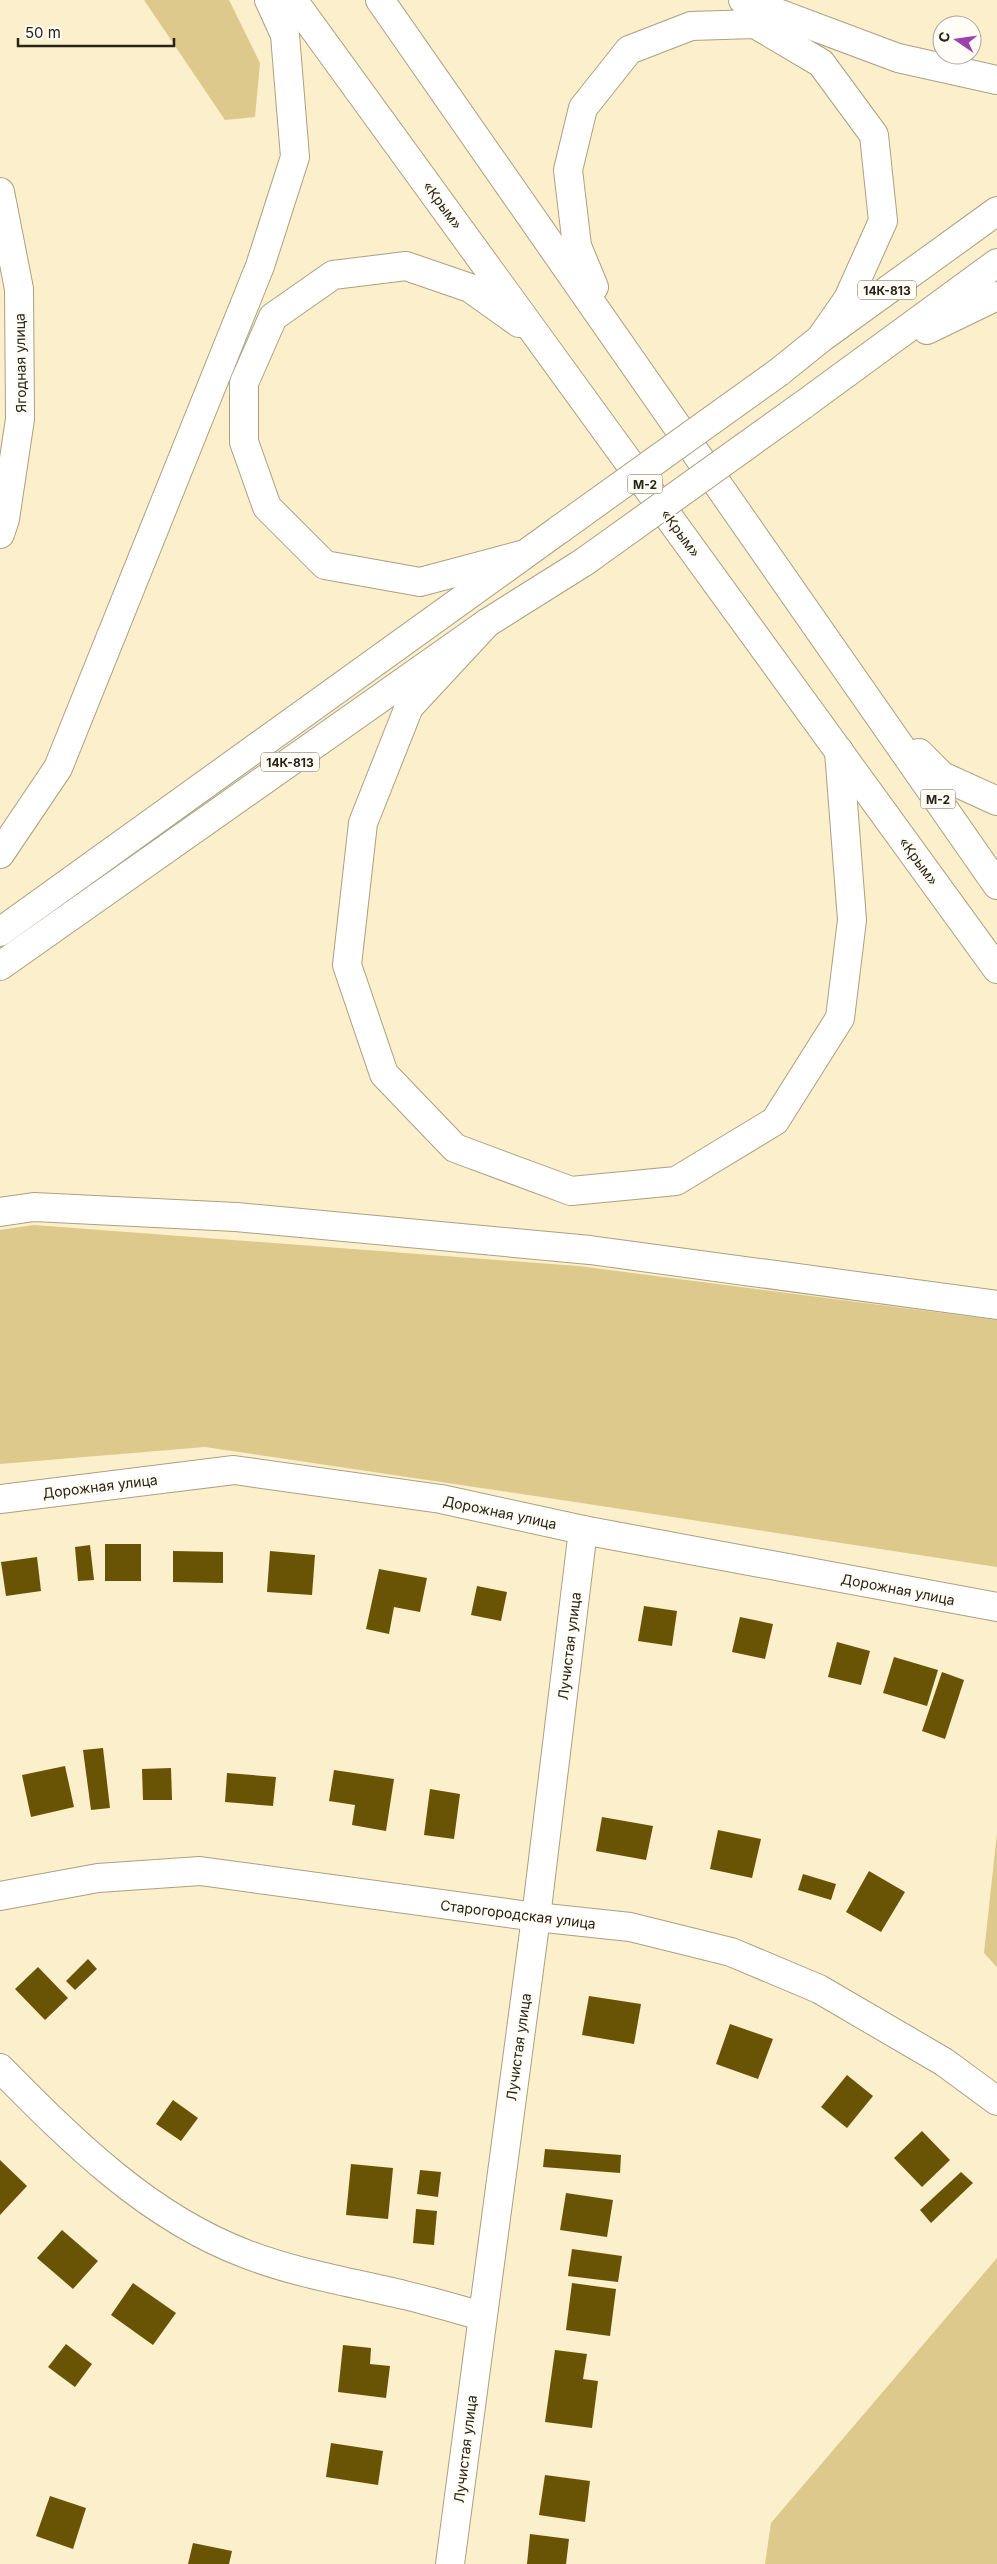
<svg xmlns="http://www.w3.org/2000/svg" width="997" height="2564" viewBox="0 0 997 2564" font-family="Inter,sans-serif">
  <rect width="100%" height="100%" fill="#fbefcc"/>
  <g fill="#ddc98b">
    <path d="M144,0h85l31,63 -5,54 -30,3z"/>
    <path d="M34,1225l544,41 419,54v247l-415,-64 -377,-56 -205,17v-234z"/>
    <path d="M997,1833v134l-13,-14z"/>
    <path d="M997,2258v306h-232l6,-41z"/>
  </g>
  <g fill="#695405">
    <rect x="105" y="1544" width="36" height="37"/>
    <path d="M90,1545l4,35 -16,1 -3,-34z"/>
    <path d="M173,1551l50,1v31l-50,-1z"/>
    <path d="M270,1551l45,4 -3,40 -45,-3z"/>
    <path d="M37,1557l4,34 -35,5 -5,-34z"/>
    <path d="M379,1569l48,9 -7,34 -26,-5 -5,27 -23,-5z"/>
    <path d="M477,1586l30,6 -6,29 -30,-6z"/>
    <path d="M644,1606l33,5 -5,35 -34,-5z"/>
    <path d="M740,1617l33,7 -8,35 -33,-7z"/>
    <path d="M837,1642l33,9 -9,34 -33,-8z"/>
    <path d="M894,1657l44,13 -11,36 -44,-13z"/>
    <path d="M942,1672l22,8 -19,59 -23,-8z"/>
    <path d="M103,1748l7,60 -19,2 -8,-60z"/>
    <path d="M65,1766l9,41 -43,10 -9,-42z"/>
    <path d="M171,1768l1,32h-29l-1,-31z"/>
    <path d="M334,1770l60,9 -8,52 -34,-6 3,-20 -26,-4z"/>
    <path d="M227,1773l49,4 -3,29 -48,-4z"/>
    <path d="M430,1789l30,5 -6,45 -30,-4z"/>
    <path d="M602,1817l51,9 -7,34 -50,-9z"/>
    <path d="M718,1830l43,9 -9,39 -42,-9z"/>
    <path d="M869,1871l36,21 -24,40 -35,-20z"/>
    <path d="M803,1874l33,10 -5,16 -33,-10z"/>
    <path d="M88,1959l9,10 -22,21 -9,-9z"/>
    <path d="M38,1967l30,31 -23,22 -30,-31z"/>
    <path d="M589,1996l52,8 -7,40 -52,-9z"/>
    <path d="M730,2024l43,15 -15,40 -42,-15z"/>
    <path d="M847,2075l26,21 -26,32 -26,-21z"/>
    <path d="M173,2100l25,18 -17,23 -25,-17z"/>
    <path d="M922,2131l28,29 -28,27 -28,-29z"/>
    <path d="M545,2149l76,6 -1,18 -77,-6z"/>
    <path d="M0,2160l27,26 -27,29z"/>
    <path d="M351,2164l42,4 -5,51 -42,-4z"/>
    <path d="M420,2170l21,2 -3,25 -21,-3z"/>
    <path d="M961,2172l12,11 -42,40 -11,-13z"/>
    <path d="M566,2193l47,7 -6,37 -47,-7z"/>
    <path d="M416,2209l21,2 -3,34 -21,-2z"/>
    <path d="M62,2230l36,31 -25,28 -36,-31z"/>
    <path d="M572,2249l50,7 -4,26 -50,-6z"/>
    <path d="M133,2283l43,30 -23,32 -42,-30z"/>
    <path d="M572,2283l44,6 -6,47 -44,-6z"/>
    <path d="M66,2344l26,20 -17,23 -27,-20z"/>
    <path d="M343,2345l28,3 -1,16 20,2 -4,32 -48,-6z"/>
    <path d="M555,2350l32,4 -4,25 15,2 -6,47 -47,-6z"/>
    <path d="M331,2443l52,8 -5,34 -52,-8z"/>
    <path d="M545,2475l45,6 -5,41 -46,-7z"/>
    <path d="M50,2496l36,12 -13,41 -37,-13z"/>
    <path d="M530,2534l39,5 -3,25h-39z"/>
    <path d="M193,2543l39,8 -3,13h-41z"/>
  </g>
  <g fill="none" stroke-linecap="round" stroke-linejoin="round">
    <g stroke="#aba080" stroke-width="30">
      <g id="minor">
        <path d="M0,192l19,97 1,130 -15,100 -5,15"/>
        <path d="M0,1499l234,-29 207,29 142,31 414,77"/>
        <path d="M0,1896l98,-18 102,-7 336,46 94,10 101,25 88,37 125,73 53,39"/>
        <path d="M0,2068c72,73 148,149 246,186 52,20 105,28 158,41 26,6 52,14 78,21"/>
        <path d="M450,2564l86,-647 47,-387"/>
      </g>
    </g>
    <g stroke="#aba080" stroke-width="30">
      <g id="major">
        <path d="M293,0l704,969"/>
        <path d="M380,0l617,885"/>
        <path d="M743,0l155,58 99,22"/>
        <path d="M594,287l-17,-41 -9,-76 15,-62 46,-58 62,-24 64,-2 66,39 53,72 9,86 -35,78 -28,40"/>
        <path d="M519,323l-49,-35 -64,-22 -73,9 -60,42 -29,66v59l23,65 58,58 95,17 101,-27"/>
        <path d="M927,330l70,-34"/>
        <path d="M779,372l41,-33 177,-128"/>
        <path d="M803,405l194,-142"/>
        <path d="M487,623l-78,84 -46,116 -16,142 37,109 71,74 116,43 105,-10 99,-60 65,-103 12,-98 -13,-169"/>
        <path d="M919,753l23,23 55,25"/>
        <path d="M0,854l58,-86 202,-502 35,-109 -10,-122 -16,-35"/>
        <path d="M0,932l560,-403"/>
        <path d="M0,966l487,-343 97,-61"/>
        <path d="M0,1212l34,-5 202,10 354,33 407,55"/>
      </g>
    </g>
    <use href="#minor" stroke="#fff" stroke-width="28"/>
    <use href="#major" stroke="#fff" stroke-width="28"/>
    <g stroke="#aba080" stroke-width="30" stroke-linecap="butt">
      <g id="major-bridge">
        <path d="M560,529l219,-157"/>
        <path d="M584,562l219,-157"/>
      </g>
    </g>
    <use href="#major-bridge" stroke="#fff" stroke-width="28"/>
  </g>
  <g text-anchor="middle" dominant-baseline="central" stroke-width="5" stroke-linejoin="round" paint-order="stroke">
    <g fill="#fffdf6" stroke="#68655a" stroke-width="1">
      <rect x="858" y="280.5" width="58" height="19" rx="4"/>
      <rect x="627.5" y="474.5" width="35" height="19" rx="4"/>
      <rect x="261" y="752.5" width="58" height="19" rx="4"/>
      <rect x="920.5" y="789.5" width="35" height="19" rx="4"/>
    </g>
    <g font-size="12" font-weight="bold" fill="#282417">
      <text x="887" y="290">14К-813</text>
      <text x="645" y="484">М-2</text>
      <text x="290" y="762">14К-813</text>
      <text x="938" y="799">М-2</text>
    </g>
    <g font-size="14" fill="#282417" stroke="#fffdf6">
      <text transform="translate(443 205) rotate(54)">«Крым»</text>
      <text transform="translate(20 363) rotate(-91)">Ягодная улица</text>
      <text transform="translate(681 533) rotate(54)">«Крым»</text>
      <text transform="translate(919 861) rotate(54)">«Крым»</text>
      <text transform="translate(100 1486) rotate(-7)">Дорожная улица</text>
      <text transform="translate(500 1512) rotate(12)">Дорожная улица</text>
      <text transform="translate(898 1589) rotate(11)">Дорожная улица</text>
      <text transform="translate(569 1646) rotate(-83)">Лучистая улица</text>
      <text transform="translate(518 1914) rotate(7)">Старогородская улица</text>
      <text transform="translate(518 2047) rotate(-82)">Лучистая улица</text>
      <text transform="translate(465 2449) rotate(-83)">Лучистая улица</text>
    </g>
  </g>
  <g transform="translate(957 40) rotate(283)"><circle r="24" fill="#fffdf6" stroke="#a9a69d"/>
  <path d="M0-4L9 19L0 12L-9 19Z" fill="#9b41ad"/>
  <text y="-8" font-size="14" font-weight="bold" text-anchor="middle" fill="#282417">С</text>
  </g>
  <path d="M18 38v8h156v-8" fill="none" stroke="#282417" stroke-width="2.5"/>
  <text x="25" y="38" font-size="15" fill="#282417" stroke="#fffdf6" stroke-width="4" paint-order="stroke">50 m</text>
</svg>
